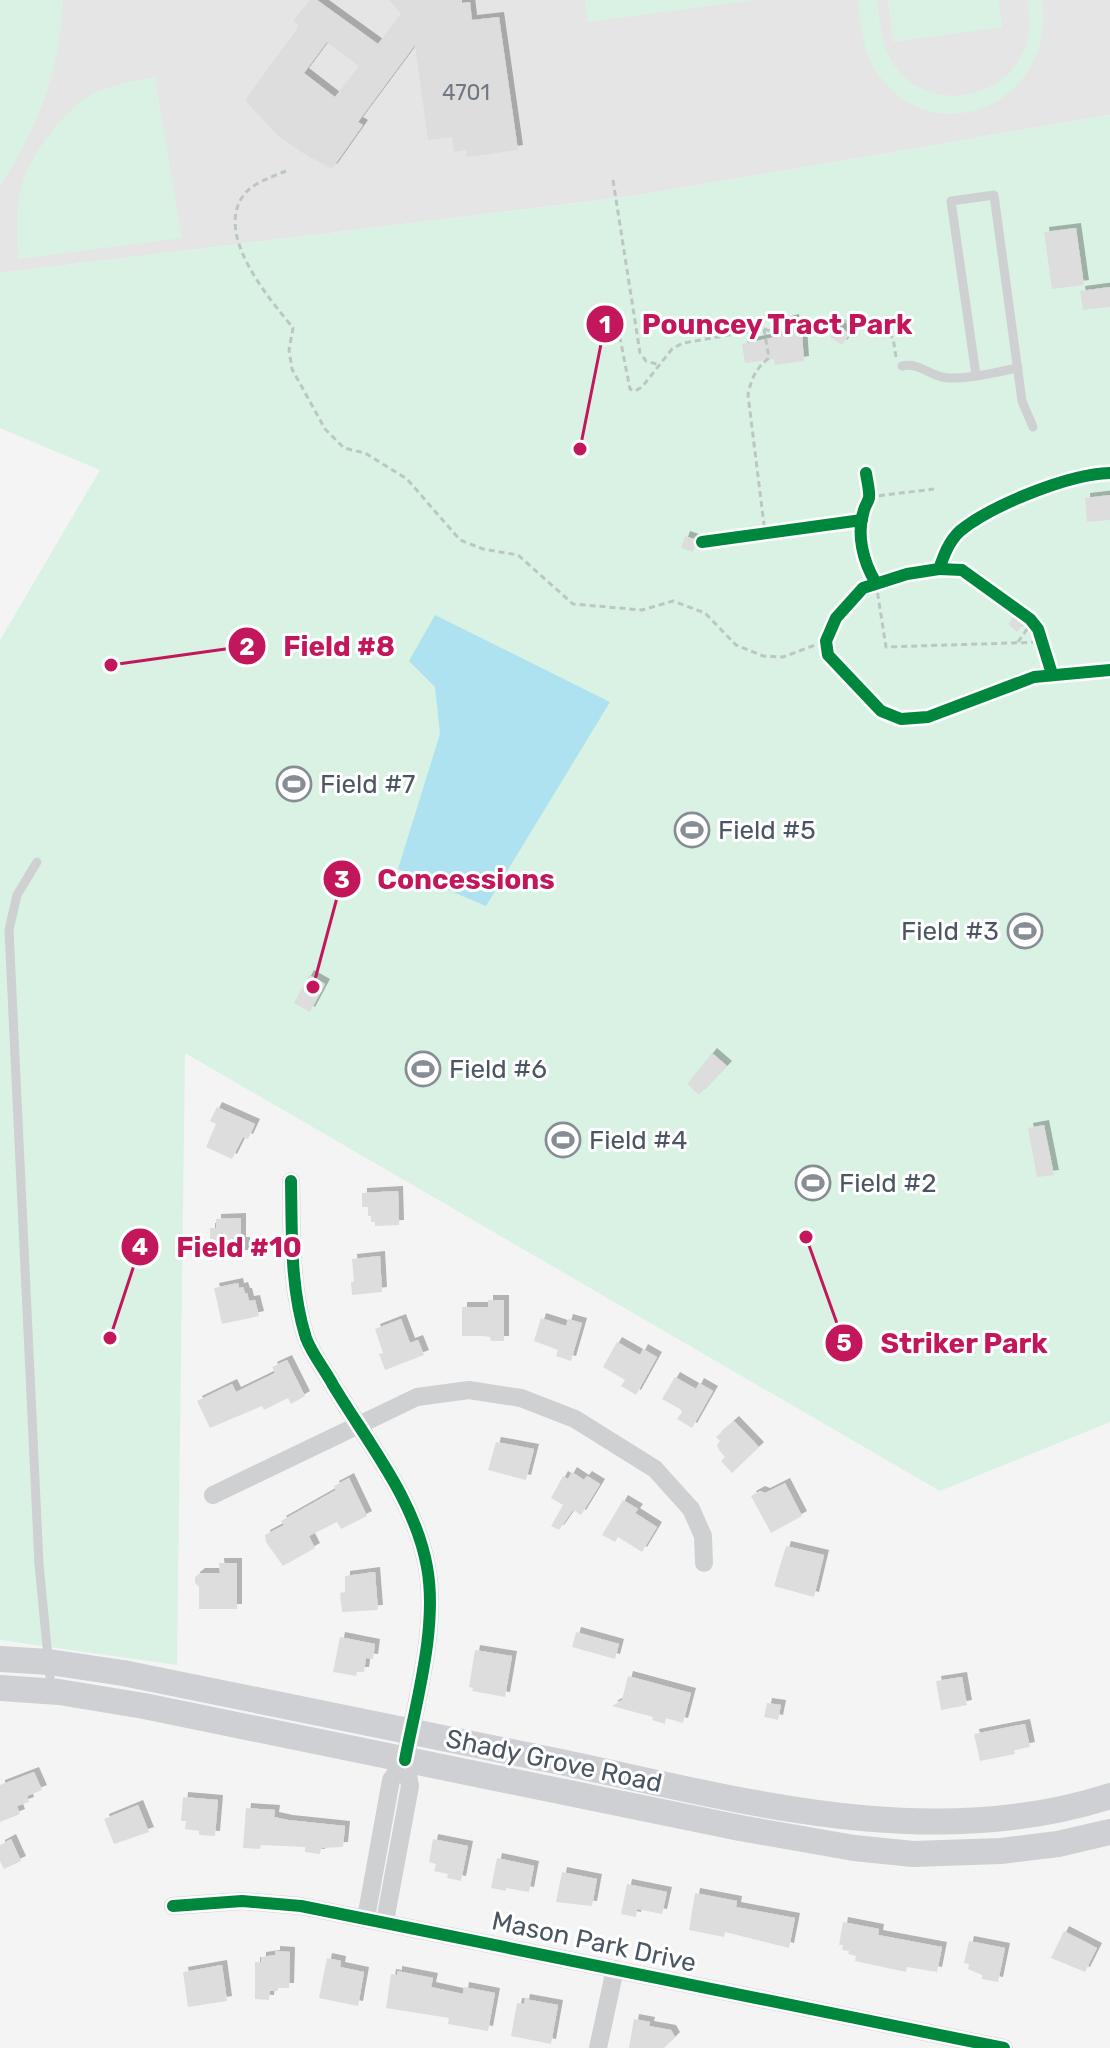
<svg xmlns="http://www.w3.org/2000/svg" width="1110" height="2048" viewBox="0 0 1110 2048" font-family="Rubik,sans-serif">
  <defs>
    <filter id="shadow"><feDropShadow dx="5" dy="-5" stdDeviation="0" flood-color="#0004"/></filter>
  </defs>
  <rect width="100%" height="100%" fill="#f4f4f4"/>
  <path fill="#e6e5e6" d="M0,0h1110v115l-476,81 -634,77z"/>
  <g fill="#d9f2e3">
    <path d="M0,0h63c-4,74 -23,123 -63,186z"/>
    <path d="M585,0h169l-166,22z"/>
    <path d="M858,0h19c3,20 3,42 14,60 32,56 117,43 136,-17 4,-14 2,-29 0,-43h15c15,105 -111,156 -166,71 -14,-21 -15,-47 -18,-71z"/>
    <path d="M888,0h111l3,27 -109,15z"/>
    <path d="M155,77l27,161 -164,21c0,-24 -3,-51 4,-74 8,-30 41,-73 67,-89 18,-11 45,-15 66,-19z"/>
    <path d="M1110,115v1307l-170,69 -755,-438 -8,612 -177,-25v-1000l100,-170 -100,-42v-155l634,-77z"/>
  </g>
  <path fill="#aee2f0" d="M435,615l175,87 -124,204 -88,-37 42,-135 -5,-47 -26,-26z"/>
  <g fill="#ddddde" fill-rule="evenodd" filter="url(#shadow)">
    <path d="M310,0h7l61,44 23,-30 -12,-14h73v3l8,-1 2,18 27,-3 19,133 -51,7 -1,-7 -12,2 -2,-15 -24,3 -13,-95 -57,77 5,3 -31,44 -31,-17 -25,-18 -31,-34 54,-74 -6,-5zM327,42l32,24 -24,31 -31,-24z"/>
    <path d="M1076,228l8,57 -32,4 -8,-57z"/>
    <path d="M1110,287v20l-27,3 -3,-19z"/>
    <path d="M794,319l2,15 6,-1 2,28 -29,4 -1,-6 -29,4 -3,-19 42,-9 -2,-13z"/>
    <path d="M838,326l12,8 -8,11 -12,-8z"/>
    <path d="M1110,495v25l-23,2 -2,-24z"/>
    <path d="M685,536l12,4 -4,12 -12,-4z"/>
    <path d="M1015,615l10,8 -8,9 -9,-8z"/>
    <path d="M309,975l16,9 -15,28 -16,-9z"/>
    <path d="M712,1053l15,13 -28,29 -12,-11z"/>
    <path d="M217,1107l38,17 -7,15 -5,-2 -11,22 -26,-12 10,-23 -6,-3z"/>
    <path d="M1044,1125l10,50 -17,2 -9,-49z"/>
    <path d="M398,1191l1,34 -24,1v-4h-4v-6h-3v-9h-6v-14z"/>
    <path d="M241,1218v24h4v13h-29v-14h-6v-13h6v-9z"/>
    <path d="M380,1256l2,36 -30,3 -1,-13h3l-2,-23z"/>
    <path d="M238,1283l1,5 4,-1 2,6h2l2,8 6,-1 4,16 -37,8 -8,-36z"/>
    <path d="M488,1300h16v41h-13l-1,-4 -7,-1h-21v-29h26z"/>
    <path d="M541,1318l25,8 2,-7 14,4 -11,38 -15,-5 2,-6 -24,-9z"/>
    <path d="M401,1319l9,24 8,-3 6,15 -39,15 -6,-16 4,-1 -8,-24z"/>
    <path d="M617,1342l23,13 3,-6 14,8 -21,38 -15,-9 4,-6 -22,-13z"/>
    <path d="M287,1360l18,36 -14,8 -3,-6 -24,12 -2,-4 -52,22 -13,-27 35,-17 4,8 39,-19 -3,-6z"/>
    <path d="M675,1377l21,12 3,-6 14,8 -21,37 -15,-9 5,-7 -2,-3 -18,-10z"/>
    <path d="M734,1421l25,26 -27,26 -11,-12 4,-4 -6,-7 -2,-5 3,-4 -4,-4z"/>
    <path d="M496,1442l38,7 -8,31 -38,-10z"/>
    <path d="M572,1472l12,8 3,-4 13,8 -19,31 -8,-5 -14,20 -8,-4 12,-21 -12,-7 12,-22 5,3z"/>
    <path d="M349,1478l18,38 -26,13 -4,-7 -28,14 6,12 -32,18 -17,-24 -1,-7 19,-10 -3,-4 55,-31 -2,-4z"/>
    <path d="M785,1483l17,33 -31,17 -20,-37 9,-5 5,2z"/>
    <path d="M623,1500l15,9 -3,4 22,14 -15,25 -24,-15 -3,5 -13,-7z"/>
    <path d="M786,1546l38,9 -10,42 -40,-11z"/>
    <path d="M219,1563h18v46h-38v-22l-4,-4v-6l5,-4h20z"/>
    <path d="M375,1572l3,38 -36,2 -2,-19 5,-1v-16z"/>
    <path d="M576,1632l43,12 -4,15 -43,-12z"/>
    <path d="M340,1637l35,7 -2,15 -7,-1 -2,14h-7l-1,4 -23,-4z"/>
    <path d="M475,1650l37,6 -7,41 -33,-6 1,-3 -4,-1z"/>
    <path d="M628,1676l63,17 -8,30 -17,-5 -1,6 -13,-4 1,-3 -41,-11 10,-6z"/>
    <path d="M962,1677l5,28 -26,5 -5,-29z"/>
    <path d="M767,1703l14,2 -3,15 -14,-3z"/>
    <path d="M1025,1724l5,23 -16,3 1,4 -35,7 -6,-27z"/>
    <path d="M34,1772l8,18 -15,6 2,6 -12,4 3,8 -20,8v-37z"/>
    <path d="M183,1797l35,3 -3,36 -16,-1v-4l-14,-2 1,-8h-5z"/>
    <path d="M138,1805l11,27 -35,12 -10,-25z"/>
    <path d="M246,1808l29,2 -1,7 14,3 57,6 -2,21 -22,1 -1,6 -15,-2v-5l-44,-2 -1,4 -17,-1z"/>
    <path d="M11,1839l10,22 -17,8 -4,-8v-16z"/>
    <path d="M433,1839l35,7 -7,35 -14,-3 1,-4 -14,-3 2,-7 -7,-2z"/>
    <path d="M497,1858l37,8 -5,26 -23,-4v3l-15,-3z"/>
    <path d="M562,1872l35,7 -5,27 -36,-4z"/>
    <path d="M627,1884l40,8 -5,22 -25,-5 -1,8 -15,-3z"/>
    <path d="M695,1893l42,8 -1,6 59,11 -6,30 -64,-16 -1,5 -35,-7z"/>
    <path d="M843,1922l36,7 -1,6 64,12 -5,25 -30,-5 -1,5 -51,-11 1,-5 -8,-2 1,-3 -7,-1 1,-5h-4z"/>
    <path d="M1064,1931l33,17 -12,24 -34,-14z"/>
    <path d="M969,1941l36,7 -7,34 -16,-3v-4l-14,-6 1,-5 -5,-1z"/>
    <path d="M275,1951l15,1 -1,36h-11v3h-8l-1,9 -14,-1v-37h6v-5l14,-2z"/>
    <path d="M327,1958l14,3 -1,6 24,5 -6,34 -39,-8z"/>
    <path d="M222,1965l5,36 -39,6 -5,-35z"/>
    <path d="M397,1971l36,7 -2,9 32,7 1,-7 31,6 -7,38 -40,-7 1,-6 -63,-10 5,-34 6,1z"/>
    <path d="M525,1999l33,6 -7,39 -40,-8 6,-33 7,1z"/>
    <path d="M634,2019l16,3 -1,4 22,4 4,7 -11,11h-35z"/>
  </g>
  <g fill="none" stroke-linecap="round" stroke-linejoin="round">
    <g stroke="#bcc7c4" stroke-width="3" stroke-dasharray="6 4" stroke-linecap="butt">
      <path d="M286,171c-14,6 -34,12 -43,25 -28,40 26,102 50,132l-4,22 3,19 33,60 19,19 21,5 42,26 53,61 23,9 35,6 55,49 69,6 31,-9 32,12 31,32 27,11 20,1 43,-16"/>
      <path d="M613,180l27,173 6,8 14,4"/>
      <path d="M614,307l16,82 5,2 7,-4 30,-38 11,-6 81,-14 5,29c-13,10 -18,21 -21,37l17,138"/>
      <path d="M764,329l12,4 26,-4 13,-8h37l34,10 7,7 3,19"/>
      <path d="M869,497l65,-8"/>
      <path d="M876,583l10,64 156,-5"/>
      <path d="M1018,642l14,-20"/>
    </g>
    <g stroke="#ced0d2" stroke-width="9">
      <path d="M902,366c19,-4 29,12 47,12 22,1 47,-6 69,-10"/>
      <path d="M976,375l-25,-174 43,-6 28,206 11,26"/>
      <path d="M37,862l-20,33 -8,35 30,634 12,124"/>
    </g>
    <g stroke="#ced0d2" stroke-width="18">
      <path d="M291,1181c1,53 -1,106 15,157 6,16 19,32 27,47 35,58 82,115 94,182 11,59 -11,135 -22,193"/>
      <path d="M213,1495l204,-98 52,-7 52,8 54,21 80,50 36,40 12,27 1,27"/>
      <path d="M173,1906l69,-5 59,5 703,142"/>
      <path d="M366,1918l25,-138 14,-20 5,26 -25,135"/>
      <path d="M598,2048l17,-79"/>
    </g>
    <g stroke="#ced0d4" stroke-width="26">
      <path d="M0,1659l49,3 74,11c144,28 288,58 433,88 181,38 371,94 554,35"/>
      <path d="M0,1688l59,4 85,14 596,122 114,20 59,6 88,-3 57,-7 52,-12"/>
    </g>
    <g stroke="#fff" stroke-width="17">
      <g id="cycleway">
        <path d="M866,473c1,8 4,18 3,25 -1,4 -4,8 -5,12 -8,24 -1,52 12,73"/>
        <path d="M1110,473c-41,1 -118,32 -150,58 -11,10 -16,24 -21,38l-32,5 -44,14 -27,30 -10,23 2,14 53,56 20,8 27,-2 106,-40 76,-7"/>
        <path d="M702,542l160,-22"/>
        <path d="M939,569l23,1 68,49 8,10 14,45"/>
        <path d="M291,1181c1,53 -1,106 15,157 6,16 19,32 27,47 35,58 82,115 94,182 11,59 -11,135 -22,193"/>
        <path d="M173,1906l69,-5 59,5 703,142"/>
      </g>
    </g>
    <use href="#cycleway" stroke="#00873e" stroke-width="12"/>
  </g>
  <defs>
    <g id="stadium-ring" transform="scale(1.8)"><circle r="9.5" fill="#fff" stroke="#868d94" stroke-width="1.5"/><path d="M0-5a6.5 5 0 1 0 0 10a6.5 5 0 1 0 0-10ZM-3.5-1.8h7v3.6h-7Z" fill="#868d94"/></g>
  </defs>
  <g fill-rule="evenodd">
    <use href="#stadium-ring" x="294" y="784"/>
    <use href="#stadium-ring" x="692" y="830"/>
    <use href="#stadium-ring" x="1025" y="931"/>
    <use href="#stadium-ring" x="423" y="1069"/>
    <use href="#stadium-ring" x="563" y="1140"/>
    <use href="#stadium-ring" x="813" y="1183"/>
  </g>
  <g text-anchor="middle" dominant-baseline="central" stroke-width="6" stroke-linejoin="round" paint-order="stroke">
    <g font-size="22" fill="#707881">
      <text x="466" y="92">4701</text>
    </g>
    <g font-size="26" fill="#4a5661" stroke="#fff" text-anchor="start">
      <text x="320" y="784">Field #7</text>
      <text x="718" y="830">Field #5</text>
      <text x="999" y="931" text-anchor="end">Field #3</text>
      <text x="449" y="1069">Field #6</text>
      <text x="589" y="1140">Field #4</text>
      <text x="839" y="1183">Field #2</text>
    </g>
    <g font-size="26" fill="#4a5661" stroke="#fff">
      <text transform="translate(554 1761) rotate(12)">Shady Grove Road</text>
      <text transform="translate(594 1942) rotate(12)">Mason Park Drive</text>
    </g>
  </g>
  <path fill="none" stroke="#c2185b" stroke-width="3" d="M580 449L605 324M111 665L247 646M313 987L342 879M110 1338L140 1247M806 1237L844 1343"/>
  <g fill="#c2185b" stroke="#fff" stroke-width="3">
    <circle cx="580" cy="449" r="8"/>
    <circle cx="111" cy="665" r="8"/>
    <circle cx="313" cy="987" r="8"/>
    <circle cx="110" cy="1338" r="8"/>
    <circle cx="806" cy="1237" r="8"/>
    <circle cx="605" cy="324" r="20"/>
    <circle cx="247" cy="646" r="20"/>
    <circle cx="342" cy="879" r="20"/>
    <circle cx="140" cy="1247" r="20"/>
    <circle cx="844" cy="1343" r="20"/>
  </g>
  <g font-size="24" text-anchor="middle" font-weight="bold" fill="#fff">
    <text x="605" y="333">1</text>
    <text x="247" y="655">2</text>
    <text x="342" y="888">3</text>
    <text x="140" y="1255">4</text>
    <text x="844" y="1351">5</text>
  </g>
  <g font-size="28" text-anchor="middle" font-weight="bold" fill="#c2185b" stroke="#fff" stroke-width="6" stroke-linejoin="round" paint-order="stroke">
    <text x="777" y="334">Pouncey Tract Park</text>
    <text x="339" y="656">Field #8</text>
    <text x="466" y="889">Concessions</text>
    <text x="239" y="1257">Field #10</text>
    <text x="964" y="1353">Striker Park</text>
  </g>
</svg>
